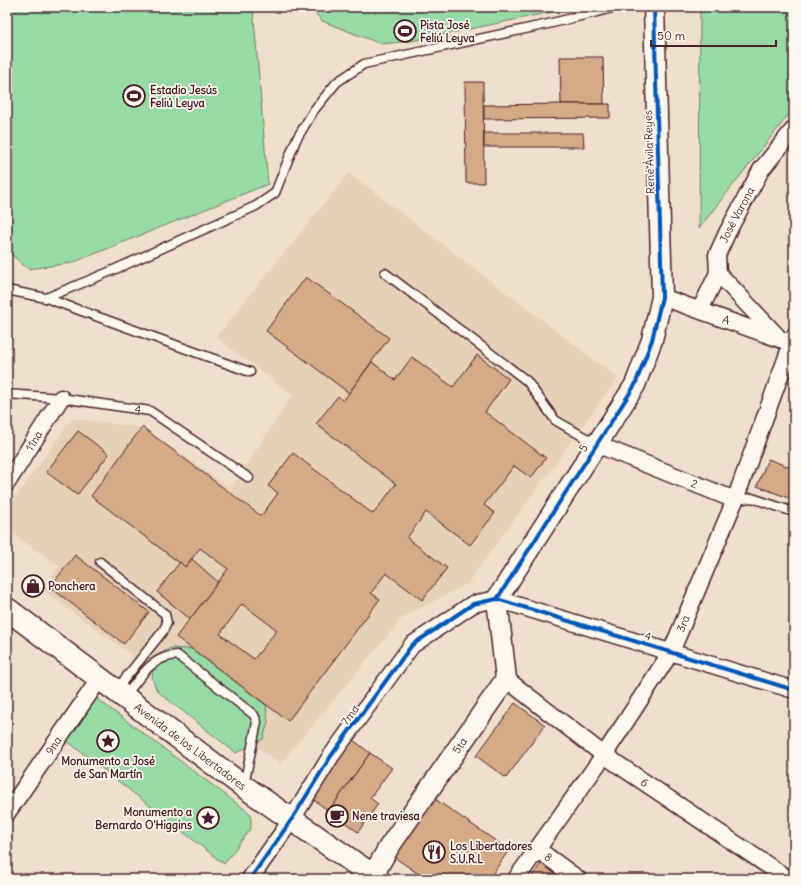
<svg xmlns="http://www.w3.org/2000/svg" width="801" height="886" viewBox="0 0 801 886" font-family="Delius,sans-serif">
  <rect width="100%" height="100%" fill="#efe0cd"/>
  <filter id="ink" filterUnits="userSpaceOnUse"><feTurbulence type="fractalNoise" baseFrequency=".025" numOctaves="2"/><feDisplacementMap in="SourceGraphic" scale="8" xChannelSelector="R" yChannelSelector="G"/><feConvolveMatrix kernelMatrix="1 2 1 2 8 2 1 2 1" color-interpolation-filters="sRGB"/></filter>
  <g filter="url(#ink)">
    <path fill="#e7d0b8" d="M349,173l269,205 -151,206 -64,33 -123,147 -237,-174 16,-24 -52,-36v-20l65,-92 72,10 87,61 61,-94 -76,-58z"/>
    <g fill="#97daa6" stroke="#707c68">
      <path d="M7,7h246l15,177 -196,79 -44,6 -21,-18z"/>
      <path d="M310,7h266l-164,34 -31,3 -59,-23z"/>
      <path d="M700,7h94v101l-95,120z"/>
      <path d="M171,648l21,1 74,56 2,17 -5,17 -27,14 -79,-62 -5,-13 2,-21z"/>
      <path d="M88,692l163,122v14l-27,36 -167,-131z"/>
    </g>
    <g fill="#d4ab86" stroke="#4a1f2b" fill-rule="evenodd">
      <path d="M560,57h43l1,47h-43z"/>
      <path d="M465,82h18l1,101h-18z"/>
      <path d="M561,104h49v14l-126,1v-14z"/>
      <path d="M484,133h99l1,14h-100z"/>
      <path d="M306,277l83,61 -40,55 -83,-62z"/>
      <path d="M477,355l32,24 -24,33 61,46 -15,20 -17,-12 -30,39 11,8 -25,32 -44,-33 -19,26 40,30 -25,32 -36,-27 -15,20 9,6 -92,122 -112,-84 52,-68 -28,-21 -15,19 -94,-71 51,-69 119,89 17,-23 -10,-7 25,-33 80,61 23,-30 -80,-60 22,-28 5,5 29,-39 23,18 17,-23 41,30zM242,604l35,26 -23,29 -34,-25z"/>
      <path d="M78,431l31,23 -32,41 -31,-23z"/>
      <path d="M768,459l26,10v31l-37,-14z"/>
      <path d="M75,555l74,57 -25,32 -74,-57z"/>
      <path d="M192,559l26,23 -28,37 -33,-27 23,-30 5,5z"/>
      <path d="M515,703l30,22 -39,53 -30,-22z"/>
      <path d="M353,740l17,13 -41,58 -18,-13z"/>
      <path d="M370,753l22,15 -22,30 8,6 -20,28 -29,-21z"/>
      <path d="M432,797l77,53 -20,29h-63l-35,-24z"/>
      <path d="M542,862l23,17h-35z"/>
    </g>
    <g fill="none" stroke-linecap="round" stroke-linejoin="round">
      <g stroke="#4a1f2b" stroke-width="11">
        <g id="service">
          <path d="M385,273l142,108 28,39 41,24"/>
          <path d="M7,290l39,8 204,74"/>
          <path d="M46,298l63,-26 147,-66 19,-13 21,-53 18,-30 23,-28 27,-18 184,-40 69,-17"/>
          <path id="s1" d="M7,394l54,4 89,13 99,67"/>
          <path d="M735,500l17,-2 42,14"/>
          <path d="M100,562l65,52 2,9 -4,8 -47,59"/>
          <path d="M125,696c16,-19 25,-39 52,-41l77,60 3,7 -13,63"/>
        </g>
      </g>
      <g stroke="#4a1f2b" stroke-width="19">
        <g id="minor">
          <path d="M718,273l59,63"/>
          <path id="s2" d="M662,297l129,46"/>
          <path id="s3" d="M700,310l18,-37 -1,-18 11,-24 33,-61 33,-41"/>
          <path id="s4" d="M596,444l139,56"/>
          <path id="s5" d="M7,483l54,-85"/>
          <path id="s6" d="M506,679l98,76 184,124"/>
          <path id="s7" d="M7,813l93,-135"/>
          <path id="s8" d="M537,849l41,30"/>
          <path d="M250,879l42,-60 39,-63 81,-111 61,-41 24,-5 297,91"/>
          <path id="s9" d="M516,879l88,-124 67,-103 64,-152 59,-163"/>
        </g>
      </g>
      <g stroke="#4a1f2b" stroke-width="23">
        <g id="tertiary">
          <path id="s10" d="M373,875l16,-28 117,-168 -9,-80 138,-214 17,-45 10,-43 -8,-290"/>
        </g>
      </g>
      <g stroke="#4a1f2b" stroke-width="25">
        <g id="primary">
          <path id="s11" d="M7,609l236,177 135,93"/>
        </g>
      </g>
      <use href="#service" stroke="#fbf7ec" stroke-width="8"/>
      <use href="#minor" stroke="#fbf7ec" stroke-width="16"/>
      <use href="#tertiary" stroke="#fbf7ec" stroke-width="20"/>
      <use href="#primary" stroke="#fbf7ec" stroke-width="22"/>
      <g stroke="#fbf7ec" stroke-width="6">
        <g id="cycleway">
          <path d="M497,599l138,-214 17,-45 10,-43 -8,-290"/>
          <path d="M250,879l42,-60 39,-63 81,-111 61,-41 24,-5 297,91"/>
        </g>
      </g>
      <use href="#cycleway" stroke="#0057b8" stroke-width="4"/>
    </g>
  </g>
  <defs>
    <g id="stadium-ring" transform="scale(1.15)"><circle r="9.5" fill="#fbf7ec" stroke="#4a1f2b" stroke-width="1.5"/><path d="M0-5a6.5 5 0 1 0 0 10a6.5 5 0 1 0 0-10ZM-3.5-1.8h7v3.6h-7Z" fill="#4a1f2b"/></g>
    <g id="shop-ring" transform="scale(1.15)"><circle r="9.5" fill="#fbf7ec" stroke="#4a1f2b" stroke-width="1.5"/><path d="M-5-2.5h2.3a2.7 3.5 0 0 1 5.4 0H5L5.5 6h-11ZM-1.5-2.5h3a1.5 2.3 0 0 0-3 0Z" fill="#4a1f2b"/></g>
    <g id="sight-ring" transform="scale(1.15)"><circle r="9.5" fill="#fbf7ec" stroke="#4a1f2b" stroke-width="1.5"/><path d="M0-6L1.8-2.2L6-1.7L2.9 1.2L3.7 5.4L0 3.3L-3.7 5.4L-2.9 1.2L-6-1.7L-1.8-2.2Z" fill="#4a1f2b"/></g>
    <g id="cafe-ring" transform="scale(1.15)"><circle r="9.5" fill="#fbf7ec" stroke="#4a1f2b" stroke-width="1.5"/><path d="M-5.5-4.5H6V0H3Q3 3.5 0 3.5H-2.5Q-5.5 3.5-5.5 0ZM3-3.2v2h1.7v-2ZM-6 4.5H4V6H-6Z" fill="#4a1f2b"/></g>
    <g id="restaurant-ring" transform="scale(1.15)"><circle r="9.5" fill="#fbf7ec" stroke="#4a1f2b" stroke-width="1.5"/><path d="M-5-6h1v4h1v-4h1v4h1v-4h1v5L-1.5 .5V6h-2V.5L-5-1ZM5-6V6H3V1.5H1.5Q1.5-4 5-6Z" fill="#4a1f2b"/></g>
  </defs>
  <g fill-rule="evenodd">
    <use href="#stadium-ring" x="405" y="31"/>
    <use href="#stadium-ring" x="134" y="96"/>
    <use href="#shop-ring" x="33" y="586"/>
    <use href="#sight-ring" x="108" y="741"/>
    <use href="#cafe-ring" x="337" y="816"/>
    <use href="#sight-ring" x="208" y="818"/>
    <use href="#restaurant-ring" x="434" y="852"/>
  </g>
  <g text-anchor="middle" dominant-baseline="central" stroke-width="3.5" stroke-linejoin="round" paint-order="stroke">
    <g font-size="11" font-weight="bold" fill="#4a1f2b" stroke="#fbf7ec" text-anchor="start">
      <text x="420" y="25">Pista José<tspan x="420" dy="13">Feliú Leyva</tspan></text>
      <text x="150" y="90">Estadio Jesús<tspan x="150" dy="13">Feliú Leyva</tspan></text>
      <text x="48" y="586">Ponchera</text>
      <text x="108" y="761" text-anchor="middle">Monumento a José<tspan x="108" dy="13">de San Martín</tspan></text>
      <text x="192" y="812" text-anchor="end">Monumento a<tspan x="192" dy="13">Bernardo O'Higgins</tspan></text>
      <text x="352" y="816">Nene traviesa</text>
      <text x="450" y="846">Los Libertadores<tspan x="450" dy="13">S.U.R.L</tspan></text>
    </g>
    <g font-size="11" fill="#4a1f2b" stroke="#fbf7ec">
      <text transform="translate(649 152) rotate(-92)">René Ávila Reyes</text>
      <text stroke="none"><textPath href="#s3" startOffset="104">José Varona</textPath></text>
      <text stroke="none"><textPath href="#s2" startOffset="68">A</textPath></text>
      <text stroke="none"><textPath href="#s1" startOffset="132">4</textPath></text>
      <text stroke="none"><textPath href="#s5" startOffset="50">11na</textPath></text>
      <text transform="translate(583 448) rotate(-57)">5</text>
      <text stroke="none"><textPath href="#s4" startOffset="106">2</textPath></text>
      <text stroke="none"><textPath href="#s9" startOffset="306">3ra</textPath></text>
      <text transform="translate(648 636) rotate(17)">4</text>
      <text transform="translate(350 715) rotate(-54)">7ma</text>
      <text stroke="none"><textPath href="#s7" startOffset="82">9na</textPath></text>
      <text stroke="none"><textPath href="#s10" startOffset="156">5ta</textPath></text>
      <text stroke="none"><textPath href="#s11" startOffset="229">Avenida de los Libertadores</textPath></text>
      <text stroke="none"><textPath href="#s6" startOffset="173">6</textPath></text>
      <text stroke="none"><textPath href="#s8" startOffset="14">8</textPath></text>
    </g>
  </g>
  <rect width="801" height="886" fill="none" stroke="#fbf7ec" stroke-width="24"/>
  <rect x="12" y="12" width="777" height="862" fill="none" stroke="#4a1f2b" stroke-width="1.5" filter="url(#ink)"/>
  <path d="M651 40v6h125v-6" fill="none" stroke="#4a1f2b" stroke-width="2"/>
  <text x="657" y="40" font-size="12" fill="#4a1f2b" stroke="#fbf7ec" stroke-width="3" paint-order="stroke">50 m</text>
</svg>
